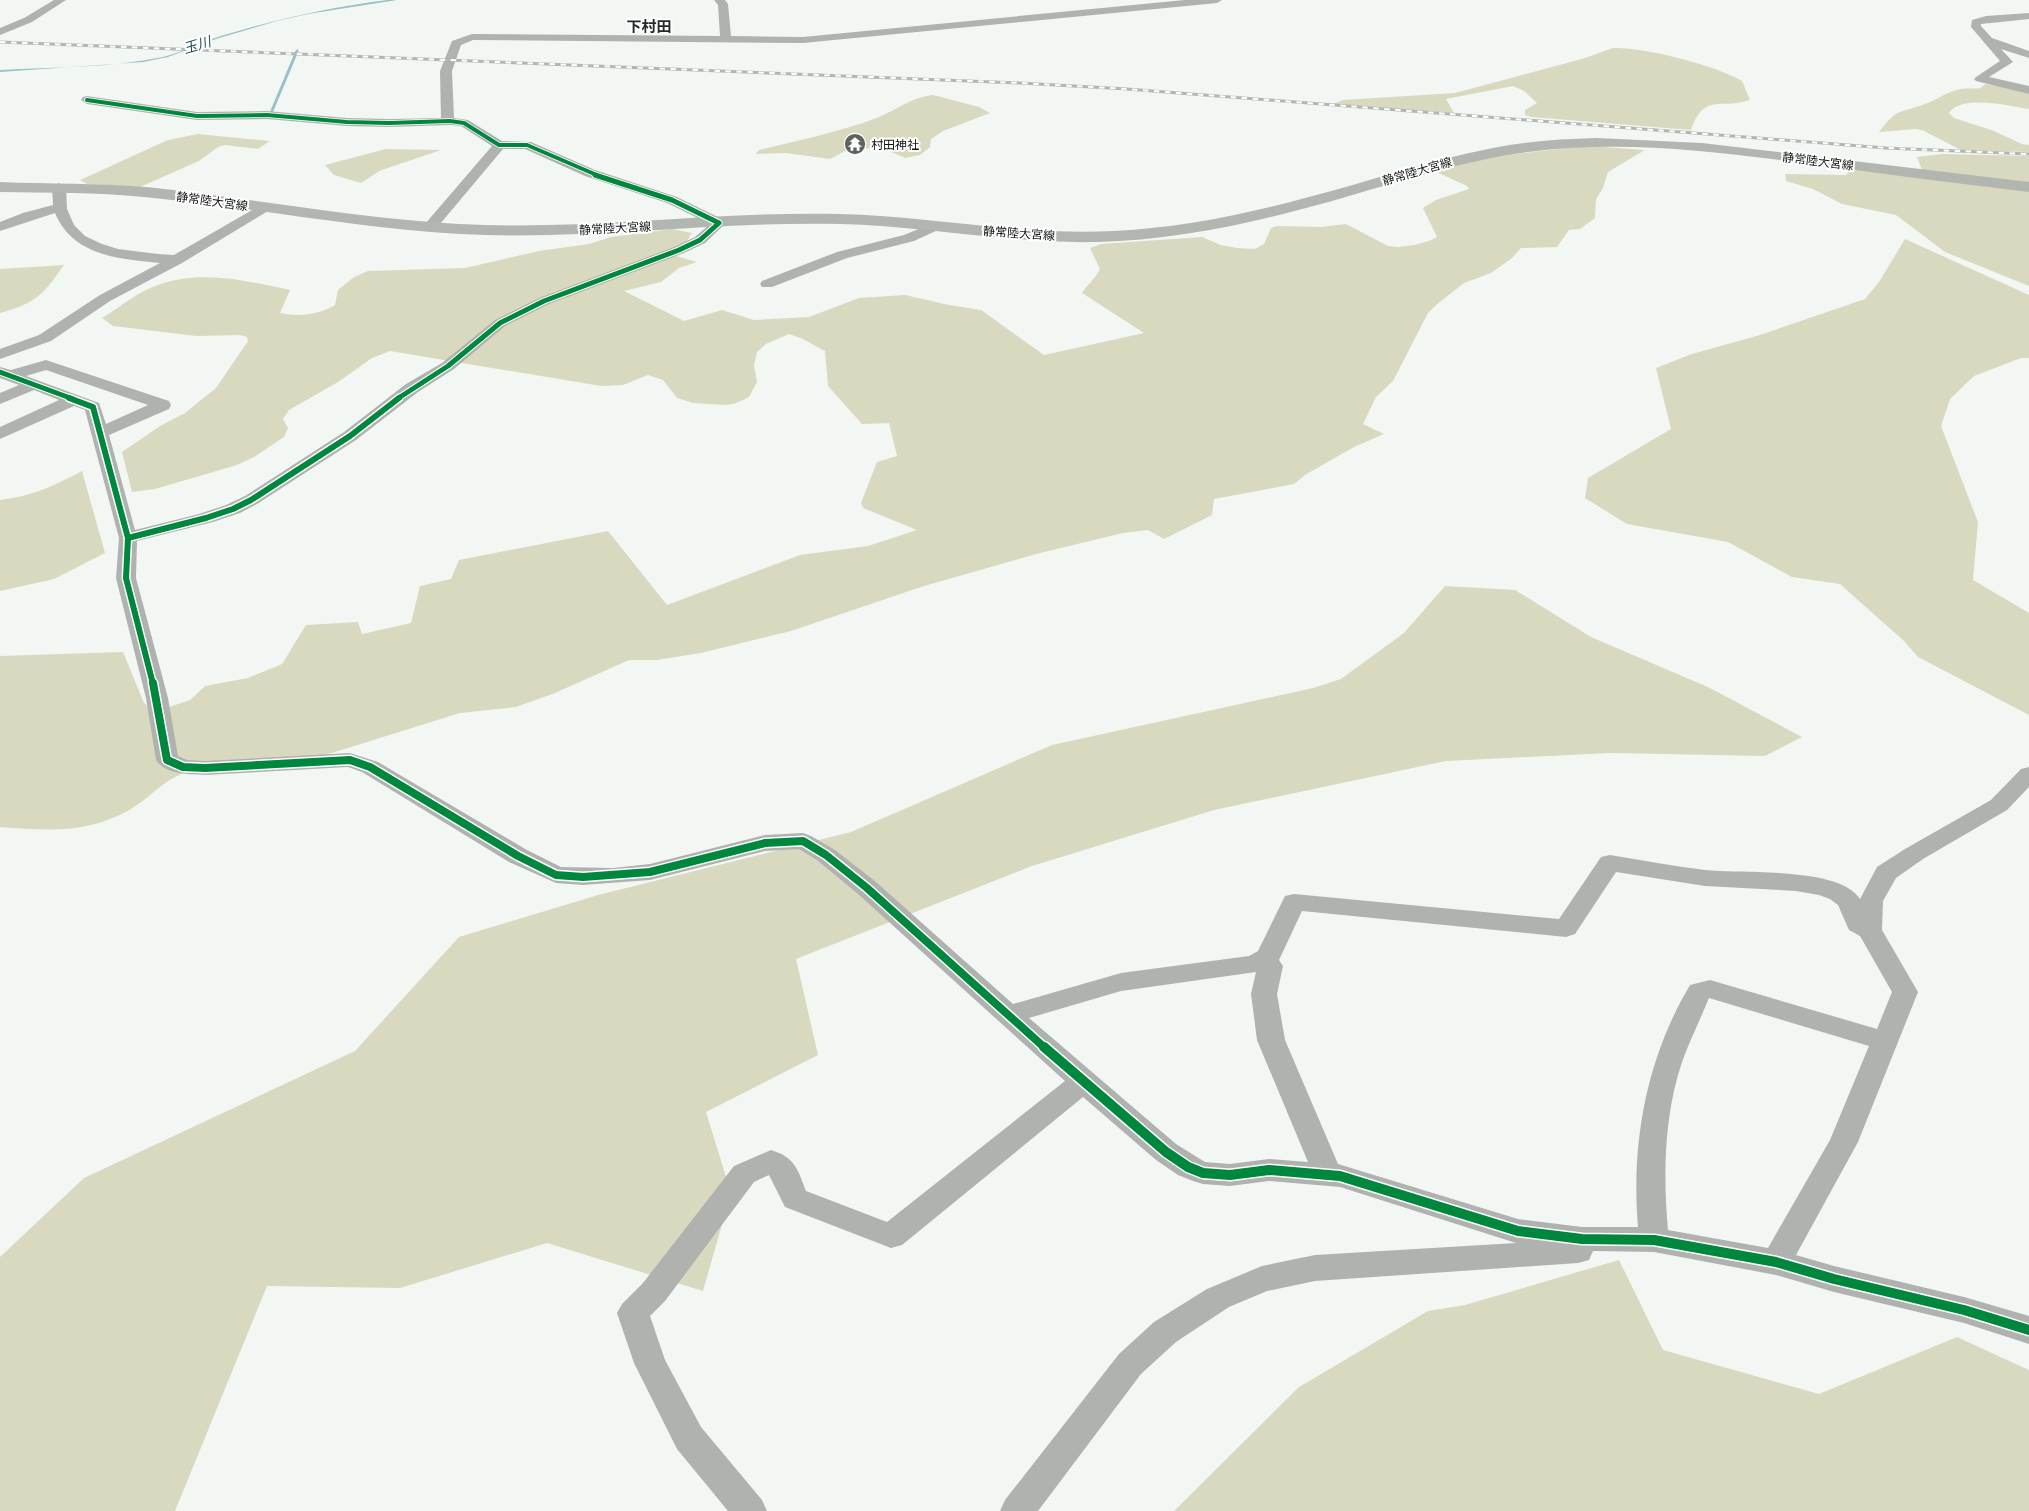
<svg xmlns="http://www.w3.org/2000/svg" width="2029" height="1511" viewBox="0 0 2029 1511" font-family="'IBM Plex Sans','Noto Sans JP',sans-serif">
  <rect width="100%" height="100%" fill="#f3f7f4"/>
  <g fill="#d8d9bf">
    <path d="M1613,48c31,-1 102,17 129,33l8,19c-29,10 -46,-8 -59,30l-160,-13 -6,-2v-5l12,-7 -13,-12 -11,-5 -67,13 8,14 -121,-9 10,-4 112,-7 127,-34z"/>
    <path d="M1985,84l21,3 23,7v15c-20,-3 -68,-15 -80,4l5,5 40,13 28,13 7,1v7l-68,-2 -37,-19 -8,-2 -37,3c19,-25 19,-18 46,-28 12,-4 23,-13 36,-15 7,-1 14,0 20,-1z"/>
    <path d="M933,95l46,12 11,6 -47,18 -12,8 -1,8 -10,8 -15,3 -23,-10 -33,1 -19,10 -44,-6 -30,1 3,-4c40,-10 82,-18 120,-33 19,-8 33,-20 54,-22z"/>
    <path d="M198,134l72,7 -12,8 -33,-4 -7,2 -19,14 -59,26 -53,-3 -7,-4 88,-40z"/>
    <path d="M1590,146l55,4 -37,22 -5,16 -7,11 -1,19 -15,11 -11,1 -12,17 -36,1 -9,10 -21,15 -27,10 -28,22 -8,8 -35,68 -17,16 -13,27 21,10 -30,13 -49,28 -11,9 -80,15 -2,16 -48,24 -16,-9 -25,3 -87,21 -112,32 -133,45 -90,22 -44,7h-28l-74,33 -39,14 -56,6 -157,49 -119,11c-21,8 -29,20 -47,32 -43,29 -88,26 -137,22v-171l123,-4 21,51 7,5 12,1 27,-9 15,-14 43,-8 34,-14 24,-39 52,-3 4,12 49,-11 9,-37 31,-7 8,-19 149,-29 59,74 133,-50 68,-9 49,-16 -54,-22 -2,-5 16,-41 20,-6 -8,-33 -27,1 -34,-38 -3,-35 -22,-12 -14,-5 -23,10 -9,8 -3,13 3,17 -8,15 -15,7 -10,1 -31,-2 -16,-5 -14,-18 -15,-5 -25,10 -22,1 -211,-35 -18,7 -34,24 -49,28 -6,9 5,9 -4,9 -30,20 -17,8 -82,24 -23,3 -10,-40 38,-26 25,-13 31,-25 32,-47 -1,-4 -7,-2 -44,1 -83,-10 -11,-8c18,-11 38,-28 59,-34 43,-14 86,-3 129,6l-10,23c21,4 37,2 55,-8l3,-15 16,-13 14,-6 97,-3 74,-17 50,-7 22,-7 61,-8 20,4 -7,11 -19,9 31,9 -18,6 -18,14 -37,9 60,30 38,-11 32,10 55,-3 50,-19 46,-3 44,10 32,5 63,45 100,-22 -62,-40c6,-9 13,-14 18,-24l-10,-21 11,-4 101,-7 19,8 16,3 18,1 9,-5 7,-16 6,-2 44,1 25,-3 42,22 10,1 17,-2 14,-4 8,-4 -14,-29 13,-8 33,-11 -2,-3 -33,-15c53,-15 102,-20 156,-25z"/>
    <path d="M386,149l55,1 -62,21 -18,12 -27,-8 -9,-10z"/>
    <path d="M1942,154l87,2v29l-107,-15 -5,-13z"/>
    <path d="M1848,168l181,23v95l-84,-34 -49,-37 -54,-11 -29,-15 -27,-8 -1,-7 62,1z"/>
    <path d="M1905,239l124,56v63h-8l-47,18 -24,23 -9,27 37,96 -5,58 56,33v102l-111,-58 -14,-16 -64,-57 -48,-7 -64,-35 -101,-18 -42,-26 3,-20 83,-49 -15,-61 36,-14 68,-19 105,-36 14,-17z"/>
    <path d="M64,265c-21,30 -28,38 -64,48v-44z"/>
    <path d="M82,471l23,82 -51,26 -54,12v-91c32,-4 54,-14 82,-29z"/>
    <path d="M1445,586l70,4 76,47 119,51 92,49 -37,19 -154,-3 -165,8 -232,49 -182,56 -236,93 22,96 -112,57 25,81 -28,98 -156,-48 -147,45 -133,-2 -92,225h-175v-254l84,-79 271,-127 104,-114 139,-42 253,-63 201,-87 261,-57 28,-9 63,-46z"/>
    <path d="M1619,1260l44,90 156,44 138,-57 72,33v141h-855l125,-124 129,-76 37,-6z"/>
  </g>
  <path fill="#99c1c6" d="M387,0h10l-89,14 -31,7 -58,17 -51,19 -25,5 -143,10v-2c54,-3 110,-2 163,-13 21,-5 40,-16 61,-22 54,-16 107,-28 163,-35z"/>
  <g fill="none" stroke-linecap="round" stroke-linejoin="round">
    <path stroke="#99c1c6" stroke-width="3" d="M271,113l26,-62"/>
    <g fill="#afb2ae" fill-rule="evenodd">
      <path d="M54,0h12l-34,22 -32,13v-7l24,-10z"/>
      <path d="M714,0h11l3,4 3,32 72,1 382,-37h37l-5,3 -414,40 -330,-3 -12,5 -9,26 2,47 14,2 34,21 29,1 64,28 82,27 47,23 2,3 -21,20 -21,10 -135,51 -44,22 -51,43 -36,23 -62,48 -99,64 -17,9 -27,9 -76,19 -1,37 32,120 10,58 9,4 18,1 145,-8 28,9 149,88 34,17 52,1 37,-4 115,-29 38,-2 8,3 24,14 41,32 137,122 108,-31 128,-17 9,-5 27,-55 9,-2 265,25 42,-62 9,-2c32,5 63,11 95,15 37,4 134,-4 155,29l17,-32 28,-18 86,-49 30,-31 8,-2v20l-22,23 -84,49 -27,19 -13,23 -1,29 36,62 -60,150 -62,113 38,11 130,31 65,19v28l-65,-21 -130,-31 -58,-17 -122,-23 -61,-1 -4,9 -11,3 -263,18 -48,10 -38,16 -53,35 -35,32 -103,137h-38l5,-11 114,-146 35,-32 53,-33 55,-23 53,-11 201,-12 -176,-56 -71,-6 -39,5 -27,-2 -10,-3 -15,-6 -22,-15 -73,-63 -181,148 -11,3 -106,-41 -16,-32 -15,7 -89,119 -15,15 15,44 36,67 61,73 5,11h-39l-51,-62 -43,-86 -17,-50 5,-9 21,-21 91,-117 37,-16c24,7 27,20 35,41l81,31 178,-141 -207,-187 -41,-34 -18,-11 -34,2 -115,29 -67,5 -27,-2 -47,-21 -147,-90 -14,-5 -143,8c-16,-1 -39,0 -49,-15l-10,-62 -30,-120 3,-40 -34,-128 -11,-4 -74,33v-12l59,-27 -25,-10 -34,14v-11l19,-8 -19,-7v-11l11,3 35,-10 123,41 2,4 -2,4 -60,26 26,95 64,-16 27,-9 19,-9 99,-64 62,-48 36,-21 53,-43 44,-22 135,-51 21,-10 15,-13 -43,-21 -82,-27 -60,-27h-22l-68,81h-10l-2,-3 2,-3 67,-78 -31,-20 -11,-1 -61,2 -42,-1 -80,-7 -70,1 -110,-16 -6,-4 2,-3 4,-1 110,16 70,-1 80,7 42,1 52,-1 -1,-47 12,-30 20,-7 248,2 -2,-31zM46,370l102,35 -42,19 -7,-21 -73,-27zM1616,872l89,14 91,5 23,4 11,4 8,6 11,25 11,6 32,56 -15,37 -167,-49 -20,5c-44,74 -59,158 -52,242h-56l-64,-8 -180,-55 -53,-124 -8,-46 6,-28 -4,-6 23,-49 264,26 9,-3zM1256,972l-5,22 6,46 51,122 -39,-3 -39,5 -25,-2 -29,-18 -147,-126 92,-27zM1709,998l160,48 -39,94 -62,108 -100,-18c-5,-55 -4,-114 14,-168 8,-22 18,-42 27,-64z"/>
      <path d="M2029,13v6l-48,5v2l11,12 37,13v7l-28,-9 12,13 -24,15 40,9v8l-53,-13 -2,-2 2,-2 24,-16 -29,-34 1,-7 14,-4z"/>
      <path d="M59,183l7,4 1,22 7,16 11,11 17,8 16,5 40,5 16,1 87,-50 5,-1 7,4 -91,55 -72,38 -59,40 -51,18v-10l39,-14 61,-40 60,-32c-41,-4 -87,-7 -105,-50l-55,18v-9l23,-9 30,-8 -1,-18z"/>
      <path d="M933,223l5,1 2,3 -2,3 -24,11 -67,17 -75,29h-10l-2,-3 2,-3 75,-29 67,-17z"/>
    </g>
    <path fill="#b2b6b0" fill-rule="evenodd" d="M1597,138l105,5 327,39v10c-68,-8 -136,-17 -204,-26 -98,-13 -198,-27 -297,-14 -61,8 -120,27 -179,44 -82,24 -167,44 -252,46 -86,2 -171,-16 -257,-18 -127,-3 -253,17 -380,10 -106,-6 -210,-27 -316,-37 -48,-5 -96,-4 -144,-5v-10c49,2 97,1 146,5 104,11 208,31 313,37 127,7 253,-13 380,-10 92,2 183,22 275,17 65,-3 129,-16 191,-33 63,-16 124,-38 188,-50 34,-7 69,-9 104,-10z"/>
    <g stroke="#b2b6b3" stroke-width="3">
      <path id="rail" d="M0,42l1020,41 107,6 759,59 143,6"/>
    </g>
    <use href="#rail" stroke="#fff" stroke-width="2" stroke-dasharray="5.5" stroke-linecap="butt"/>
    <g stroke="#fff" stroke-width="5.5">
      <path id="cycleway-far4" d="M87,100l110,16 70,-1 80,7 42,1 61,-2 14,2 35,22h28l72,31"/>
    </g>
    <g stroke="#fff" stroke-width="7">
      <g id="cycleway-far3">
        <path d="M0,372l73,27"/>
        <path d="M397,399l51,-33 52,-43 44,-22 135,-51 21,-10 19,-17 -47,-23 -77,-25"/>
      </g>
    </g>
    <g stroke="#fff" stroke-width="9">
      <g id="cycleway-far2">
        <path d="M69,398l24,9 35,131 -2,40 27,106"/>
        <path d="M128,538l78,-20 27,-9 18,-9 99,-64 49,-38"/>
      </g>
    </g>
    <g stroke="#fff" stroke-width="11">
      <path id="cycleway-far1" d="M153,683l14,77 16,7 22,1 145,-8 20,7 148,89 38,19 27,2 67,-5 115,-29 38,-2 23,14 41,33 178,160"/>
    </g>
    <g stroke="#fff" stroke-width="13">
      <path id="cycleway" d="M1044,1047l122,105 22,15 15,6 27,2 39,-5 71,6 178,55 64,8 72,1 122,22 58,17 130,31 65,20"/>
    </g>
    <use href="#cycleway-far4" stroke="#00873e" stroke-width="4"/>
    <use href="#cycleway-far3" stroke="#00873e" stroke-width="5"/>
    <use href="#cycleway-far2" stroke="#00873e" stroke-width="6"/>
    <use href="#cycleway-far1" stroke="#00873e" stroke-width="8"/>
    <use href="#cycleway" stroke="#00873e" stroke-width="10"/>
  </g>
  <defs>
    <g id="temple-disc" transform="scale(1.125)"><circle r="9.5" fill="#5f6360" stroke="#fff"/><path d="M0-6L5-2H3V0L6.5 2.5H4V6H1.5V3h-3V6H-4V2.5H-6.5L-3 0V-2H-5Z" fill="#fff"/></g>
  </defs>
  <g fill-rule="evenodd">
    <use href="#temple-disc" x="855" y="144"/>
  </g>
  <g text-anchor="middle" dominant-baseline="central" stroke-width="4" stroke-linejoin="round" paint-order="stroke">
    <g font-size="12" fill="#101311" stroke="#fff" text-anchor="start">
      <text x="871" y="144">村田神社</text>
    </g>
    <g font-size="12" fill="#101311" stroke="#fff">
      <text transform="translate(1818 161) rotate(7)">静常陸大宮線</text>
      <text transform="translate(1417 171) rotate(-16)">静常陸大宮線</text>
      <text transform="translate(212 201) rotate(8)">静常陸大宮線</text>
      <text transform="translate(615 228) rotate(-3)">静常陸大宮線</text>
      <text transform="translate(1019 233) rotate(4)">静常陸大宮線</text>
    </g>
    <g font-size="14" font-style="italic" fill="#1b4e54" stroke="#fff">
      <text transform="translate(197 45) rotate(-17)">玉川</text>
    </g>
    <g font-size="15" font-weight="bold" fill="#252b27" stroke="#fff">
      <text x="649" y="26">下村田</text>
    </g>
  </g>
</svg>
